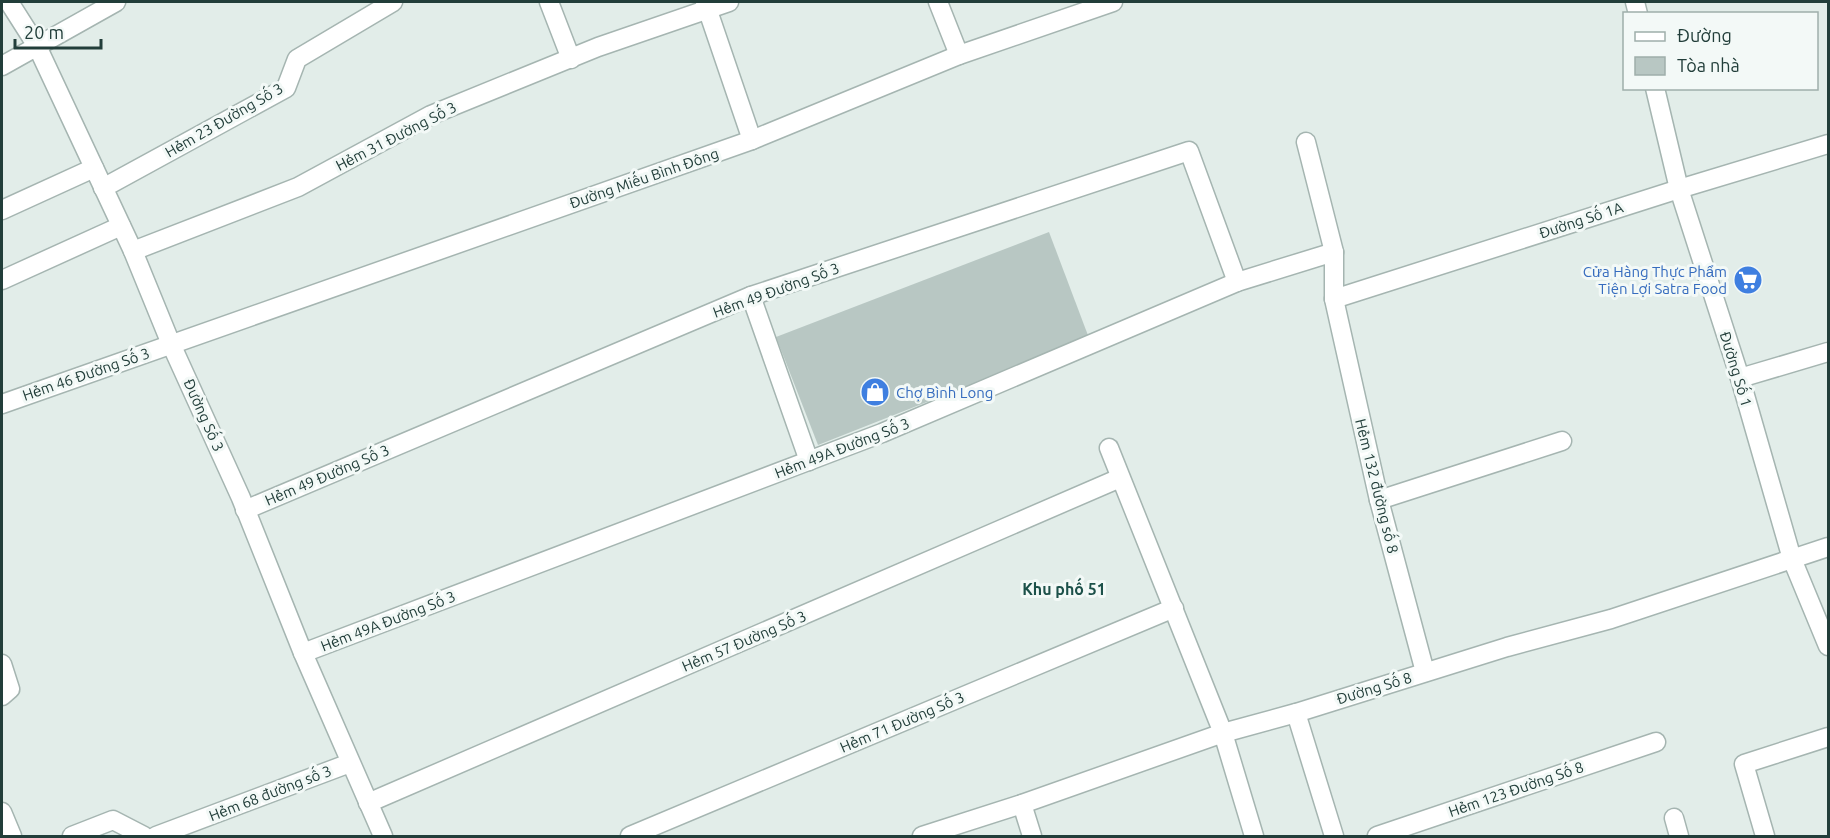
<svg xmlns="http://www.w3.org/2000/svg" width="1830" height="838" viewBox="0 0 1830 838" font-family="Ubuntu,sans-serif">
  <rect width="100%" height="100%" fill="#e2ede9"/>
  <path fill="#b8c7c3" d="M1049,232l40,106 -271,107 -42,-108z"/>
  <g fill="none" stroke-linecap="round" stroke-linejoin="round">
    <g stroke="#a5b5b1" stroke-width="21">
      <g id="minor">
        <path d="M9,2l28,44 96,205 38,93 70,154 62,155 80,183"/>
        <path d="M549,2l22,57"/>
        <path d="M705,2l47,138"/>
        <path d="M938,2l21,53"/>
        <path d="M1635,2l3,12"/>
        <path d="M2,66l114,-64"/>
        <path d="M1655,88l24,101 61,189 52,181 36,87"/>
        <path d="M1306,142l28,110"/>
        <path d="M103,188l183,-100 11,-29 96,-57"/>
        <path d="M2,210l92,-42"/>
        <path d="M133,251l165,-64 133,-72 167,-68 131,-45"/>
        <path d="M2,280l119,-54"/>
        <path d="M751,296l58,165"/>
        <path d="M1334,299l345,-110 149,-45"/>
        <path d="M1740,378l88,-26"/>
        <path d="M2,404l750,-264 207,-85 154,-53"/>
        <path d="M1109,448l114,285 31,103"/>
        <path d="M1379,500l183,-59"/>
        <path d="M245,510l506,-214 438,-145 48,131"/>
        <path d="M303,653l579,-220 355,-151 97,-30v47l45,201 46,172"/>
        <path d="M2,664l8,25 -8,7"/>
        <path d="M1296,713l38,123"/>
        <path d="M368,803l752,-325"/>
        <path d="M1022,804l10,32"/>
        <path d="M2,812l10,24"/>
        <path d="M1674,818l5,18"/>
        <path d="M72,836l41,-16 31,16"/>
        <path d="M156,836l194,-73"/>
        <path d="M630,836l544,-228"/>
        <path d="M922,836l100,-32 201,-71 73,-20 211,-66 104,-28 217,-72"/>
        <path d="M1377,836l279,-94"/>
        <path d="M1765,836l-21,-72 84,-27"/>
      </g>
    </g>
    <use href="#minor" stroke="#fff" stroke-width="18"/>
  </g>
  <defs>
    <g id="supermarket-disc" transform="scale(1.5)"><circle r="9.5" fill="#3f7fe0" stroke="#f3f9f7"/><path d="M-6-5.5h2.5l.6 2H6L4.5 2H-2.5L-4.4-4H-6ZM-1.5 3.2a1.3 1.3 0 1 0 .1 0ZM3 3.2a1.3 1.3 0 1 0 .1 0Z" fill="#fff"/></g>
    <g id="shop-disc" transform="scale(1.5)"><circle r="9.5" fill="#3f7fe0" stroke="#f3f9f7"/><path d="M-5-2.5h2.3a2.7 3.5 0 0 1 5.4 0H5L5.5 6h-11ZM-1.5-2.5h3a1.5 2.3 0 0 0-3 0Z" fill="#fff"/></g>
  </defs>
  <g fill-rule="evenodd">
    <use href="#supermarket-disc" x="1748" y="280"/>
    <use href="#shop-disc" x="875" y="392"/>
  </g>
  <g text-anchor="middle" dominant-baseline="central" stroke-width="6" stroke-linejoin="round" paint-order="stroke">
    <g font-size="15" fill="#223e3a" stroke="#f3f9f7">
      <text transform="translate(224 120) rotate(-30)">Hẻm 23 Đường Số 3</text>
      <text transform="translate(396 136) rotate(-27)">Hẻm 31 Đường Số 3</text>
      <text transform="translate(644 178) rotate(-19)">Đường Miếu Bình Đông</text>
      <text transform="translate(1581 220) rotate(-18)">Đường Số 1A</text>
      <text transform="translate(776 290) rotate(-20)">Hẻm 49 Đường Số 3</text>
      <text transform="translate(1736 369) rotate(73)">Đường Số 1</text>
      <text transform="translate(86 374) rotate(-19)">Hẻm 46 Đường Số 3</text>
      <text transform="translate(204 415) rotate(66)">Đường Số 3</text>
      <text transform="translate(842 448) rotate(-21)">Hẻm 49A Đường Số 3</text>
      <text transform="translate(327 475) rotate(-23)">Hẻm 49 Đường Số 3</text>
      <text transform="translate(1377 486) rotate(76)">Hẻm 132 đường số 8</text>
      <text transform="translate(388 621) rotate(-21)">Hẻm 49A Đường Số 3</text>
      <text transform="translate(744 641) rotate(-23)">Hẻm 57 Đường Số 3</text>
      <text transform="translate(1374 688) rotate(-17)">Đường Số 8</text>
      <text transform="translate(902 722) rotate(-23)">Hẻm 71 Đường Số 3</text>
      <text transform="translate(1516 789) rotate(-19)">Hẻm 123 Đường Số 8</text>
      <text transform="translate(270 793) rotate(-21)">Hẻm 68 đường số 3</text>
    </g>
    <g font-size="15" fill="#366cbe" stroke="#f3f9f7" text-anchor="end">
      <text x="1727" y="271">Cửa Hàng Thực Phẩm<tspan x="1727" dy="17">Tiện Lợi Satra Food</tspan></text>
      <text x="896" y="392" text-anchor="start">Chợ Bình Long</text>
    </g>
    <g font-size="16" font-weight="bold" fill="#1d514a" stroke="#f3f9f7">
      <text x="1064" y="589">Khu phố 51</text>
    </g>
  </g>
  <rect width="1830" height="838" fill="none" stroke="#223e3a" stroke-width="6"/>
  <rect x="1623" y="12" width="195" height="78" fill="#f3f9f7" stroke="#9faeab" stroke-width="1.5"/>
  <rect x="1635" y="32" width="30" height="9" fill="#ffffff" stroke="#9faeab" stroke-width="1.5"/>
  <text x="1677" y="42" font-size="18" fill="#223e3a">Đường</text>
  <rect x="1635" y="57" width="30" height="18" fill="#b8c7c3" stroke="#9faeab" stroke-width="1.5"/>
  <text x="1677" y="72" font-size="18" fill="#223e3a">Tòa nhà</text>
  <path d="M15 39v9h86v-9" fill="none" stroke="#223e3a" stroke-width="3"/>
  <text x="24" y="39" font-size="18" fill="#223e3a" stroke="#f3f9f7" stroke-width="4.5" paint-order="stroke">20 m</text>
</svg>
